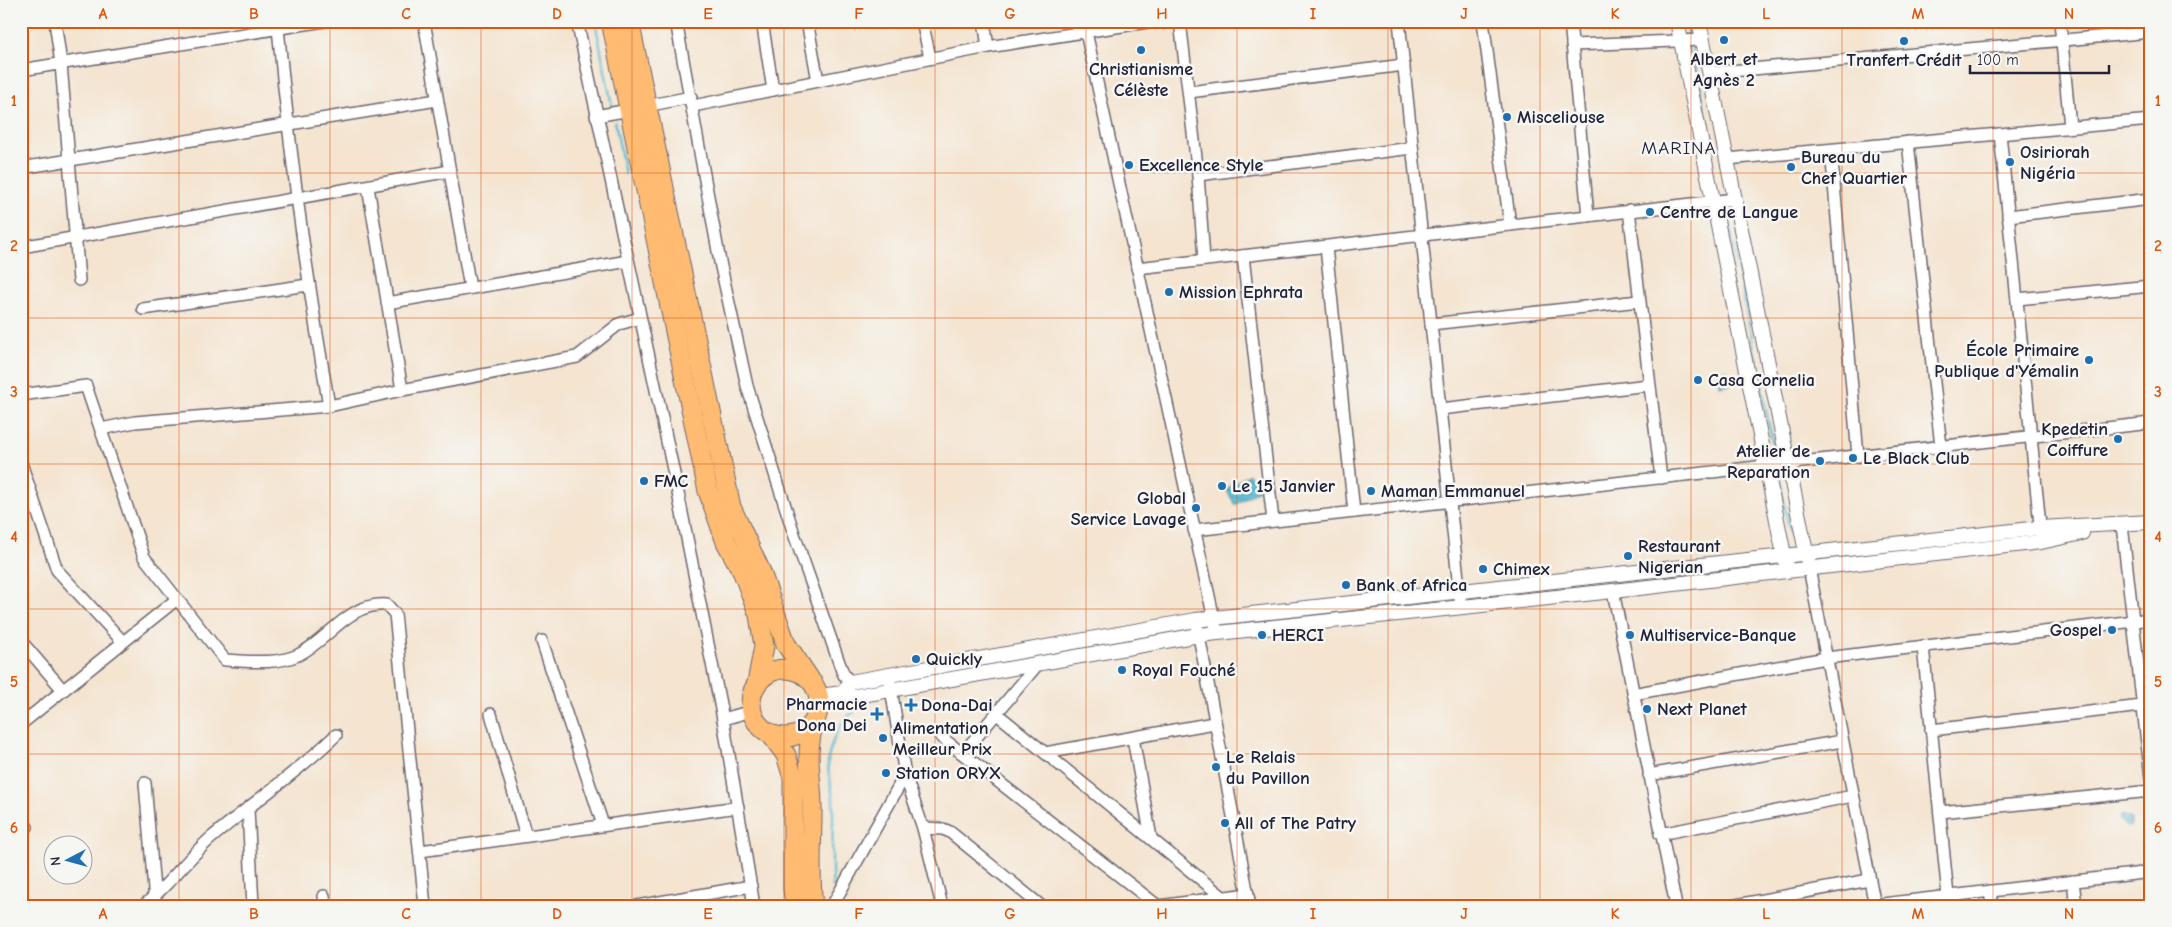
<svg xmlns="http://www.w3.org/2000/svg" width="2172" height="927" viewBox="0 0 2172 927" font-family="'Comic Neue',sans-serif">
  <defs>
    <pattern id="water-rules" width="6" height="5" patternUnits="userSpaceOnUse" patternTransform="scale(1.25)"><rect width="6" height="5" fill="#56bcd4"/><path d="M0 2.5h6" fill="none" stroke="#4798ad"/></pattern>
  </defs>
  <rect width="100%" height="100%" fill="#f6f6f2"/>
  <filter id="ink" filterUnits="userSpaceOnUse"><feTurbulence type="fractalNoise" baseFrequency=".02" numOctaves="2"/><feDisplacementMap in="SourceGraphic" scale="10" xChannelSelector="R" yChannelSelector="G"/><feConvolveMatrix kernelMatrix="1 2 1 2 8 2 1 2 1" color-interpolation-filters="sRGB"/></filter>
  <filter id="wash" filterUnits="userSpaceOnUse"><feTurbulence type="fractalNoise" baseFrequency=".0096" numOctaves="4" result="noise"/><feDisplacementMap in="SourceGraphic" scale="20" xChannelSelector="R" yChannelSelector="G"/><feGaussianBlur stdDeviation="1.12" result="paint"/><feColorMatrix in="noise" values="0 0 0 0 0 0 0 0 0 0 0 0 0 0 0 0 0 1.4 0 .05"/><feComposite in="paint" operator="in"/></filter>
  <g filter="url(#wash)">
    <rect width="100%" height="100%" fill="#f4e4d0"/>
    <g fill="url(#water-rules)" stroke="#3c6f88">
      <path d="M1727,370l1,8h3l1,6 -12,2 -2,-15z"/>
      <path d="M1249,474l10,16 -24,15 -9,-16z"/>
      <path d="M2122,815l9,4 -1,8h-4l-7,-8z"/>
    </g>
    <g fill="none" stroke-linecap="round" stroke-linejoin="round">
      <g stroke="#56bcd4" stroke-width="2.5">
        <path d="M595,21l17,85"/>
        <path d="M1686,21l3,16"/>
        <path d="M1691,43l22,106"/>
        <path d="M615,122l10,52"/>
        <path d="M1727,213l46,232"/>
        <path d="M1779,476l11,58"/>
        <path d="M833,887c-3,-29 1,-57 0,-86 0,-14 -8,-32 -4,-46 3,-14 12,-36 25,-43"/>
      </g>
    </g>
  </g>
  <g filter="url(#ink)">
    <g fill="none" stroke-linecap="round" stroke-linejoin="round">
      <g stroke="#6c666f" stroke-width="14">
        <g id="minor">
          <path d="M55,21l6,43 18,216"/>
          <path d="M424,21l46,267"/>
          <path d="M577,21l100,467 46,231 31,187"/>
          <path d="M676,21l44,241 27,124 47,148 47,134 3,7 6,7"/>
          <path d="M762,21l11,69"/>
          <path d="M807,21l11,60"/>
          <path d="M922,21l8,37"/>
          <path d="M984,21l4,26"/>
          <path d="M1180,21l18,154 6,85"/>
          <path d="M1399,21l62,586"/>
          <path d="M1483,21l27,204"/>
          <path d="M1570,21l18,195"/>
          <path d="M2060,21l10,106"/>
          <path d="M278,28c12,127 29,253 51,378"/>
          <path d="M1086,32l131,601"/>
          <path d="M1572,45l131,-5"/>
          <path d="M21,70l303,-49"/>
          <path d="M1709,73l442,-41"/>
          <path d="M1189,92l215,-27"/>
          <path d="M646,106l45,-9"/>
          <path d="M693,106l295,-59 166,-26"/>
          <path d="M596,116l33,-6"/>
          <path d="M2000,134l41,401"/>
          <path d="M1908,142l33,305"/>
          <path d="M1831,150l27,306"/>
          <path d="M1727,159l424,-39"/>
          <path d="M21,168l416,-68"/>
          <path d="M1198,175l214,-27"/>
          <path d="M368,187l34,203"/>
          <path d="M1629,210l32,268"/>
          <path d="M2008,216l143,-17"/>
          <path d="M21,247l429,-76"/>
          <path d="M1326,247l28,265"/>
          <path d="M1243,256l30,265"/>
          <path d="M1137,268l598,-69"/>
          <path d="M2017,299l134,-13"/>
          <path d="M387,303l241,-42"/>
          <path d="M143,309l165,-24"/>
          <path d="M1431,324l208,-23"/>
          <path d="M21,395l65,-9 58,171 81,103c23,1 51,5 73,-5 31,-15 50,-53 89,-50l8,9 30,292"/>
          <path d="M1440,409l209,-24"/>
          <path d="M101,429l34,-7 194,-16 73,-16 175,-33 42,-33 21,-6"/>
          <path d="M21,463l36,107 66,72"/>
          <path d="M2122,525l29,253"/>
          <path d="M1194,530l957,-107"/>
          <path d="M1809,568l66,338"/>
          <path d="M1613,591l63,315"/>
          <path d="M1196,620l54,286"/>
          <path d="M21,641l42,49"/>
          <path d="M542,641l61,184"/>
          <path d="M1923,646l25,250"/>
          <path d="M889,676l16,99 18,53 19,78"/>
          <path d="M1633,694l193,-36 325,-39"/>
          <path d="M491,714l35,122"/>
          <path d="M997,714l227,184"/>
          <path d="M723,719l29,-8"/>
          <path d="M21,724l156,-125"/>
          <path d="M1931,730l220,-25"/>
          <path d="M941,737l217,169"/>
          <path d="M1133,738l18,100"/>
          <path d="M963,753l75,-89"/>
          <path d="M1045,753l169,-30"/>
          <path d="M1649,775l193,-34"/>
          <path d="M145,783l10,119"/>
          <path d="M248,809l5,97"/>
          <path d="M1940,812l211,-21"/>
          <path d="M923,828l20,1 7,3 91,74"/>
          <path d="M21,832l6,-5"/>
          <path d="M1660,834l193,-38"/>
          <path d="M420,851l318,-44"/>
          <path d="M2073,881l3,25"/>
          <path d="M1990,891l2,15"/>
          <path d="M324,896l1,10"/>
          <path d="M1874,905l277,-33"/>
          <path d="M143,906c25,-20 44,-47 68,-68 41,-35 86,-65 125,-103"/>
          <path d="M637,906l114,-20"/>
          <path d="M832,906l73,-131"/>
          <path d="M1159,906l89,-12"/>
          <path d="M1731,906l138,-26"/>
        </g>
      </g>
      <g stroke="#6c666f" stroke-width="16">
        <g id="tertiary">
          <path d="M1677,21l109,544"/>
          <path d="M1699,21l109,541"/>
          <path d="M843,693l7,-11 346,-62 844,-92 111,-6"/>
          <path d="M819,696l24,-3 13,3 343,-61 414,-44 428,-49 41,-9"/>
        </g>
      </g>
      <g stroke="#6c666f" stroke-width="21">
        <g id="trunk">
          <path d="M611,21l97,470 18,51 17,31 16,42 5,31 -7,37"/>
          <path d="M629,21l102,486 30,65 25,72 23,34"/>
          <circle cx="785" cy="703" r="34"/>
          <path d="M770,733l16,22 7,23v111l2,17"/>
          <path d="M813,906c-4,-32 -1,-62 -1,-93 1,-34 -9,-59 3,-92"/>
        </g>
      </g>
      <use href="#minor" stroke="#fff" stroke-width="11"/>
      <use href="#tertiary" stroke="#fff" stroke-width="14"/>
      <use href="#trunk" stroke="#febb71" stroke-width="19"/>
    </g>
  </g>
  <path fill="none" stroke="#de560e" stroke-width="1" stroke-opacity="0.55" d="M179,21v885M330,21v885M481,21v885M632,21v885M784,21v885M935,21v885M1086,21v885M1237,21v885M1388,21v885M1540,21v885M1691,21v885M1842,21v885M1993,21v885M21,173h2130M21,318h2130M21,464h2130M21,609h2130M21,754h2130"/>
  <g fill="#1f6fb2" stroke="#f6f6f2" stroke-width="2">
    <circle cx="1724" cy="40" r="5"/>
    <circle cx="1904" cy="41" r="5"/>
    <circle cx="1141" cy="50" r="5"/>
    <circle cx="1507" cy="117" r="5"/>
    <circle cx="2010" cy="162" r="5"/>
    <circle cx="1129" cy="165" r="5"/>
    <circle cx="1791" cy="167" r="5"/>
    <circle cx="1650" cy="212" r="5"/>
    <circle cx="1169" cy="292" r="5"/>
    <circle cx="2089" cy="360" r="5"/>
    <circle cx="1698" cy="380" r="5"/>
    <circle cx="2118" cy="439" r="5"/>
    <circle cx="1853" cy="458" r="5"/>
    <circle cx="1820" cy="461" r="5"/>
    <circle cx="644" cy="481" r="5"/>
    <circle cx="1222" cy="486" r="5"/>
    <circle cx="1371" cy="491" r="5"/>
    <circle cx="1196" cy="508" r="5"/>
    <circle cx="1628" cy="556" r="5"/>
    <circle cx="1483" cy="569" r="5"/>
    <circle cx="1346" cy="585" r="5"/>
    <circle cx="2112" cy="630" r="5"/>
    <circle cx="1262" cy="635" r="5"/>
    <circle cx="1630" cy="635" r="5"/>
    <circle cx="916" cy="659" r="5"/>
    <circle cx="1122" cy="670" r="5"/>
    <path d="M908.5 697.5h5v5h5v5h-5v5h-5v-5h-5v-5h5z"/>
    <circle cx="1647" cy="709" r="5"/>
    <path d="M874.5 706.5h5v5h5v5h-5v5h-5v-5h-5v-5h5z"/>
    <circle cx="883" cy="738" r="5"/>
    <circle cx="1216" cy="767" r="5"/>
    <circle cx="886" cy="773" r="5"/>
    <circle cx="1225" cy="823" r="5"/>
  </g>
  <g text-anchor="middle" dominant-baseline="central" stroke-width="5" stroke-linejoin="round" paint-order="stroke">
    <g font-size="18" font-weight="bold" fill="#22223b" stroke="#f6f6f2" text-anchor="start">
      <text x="1724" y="59" text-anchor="middle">Albert et<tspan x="1724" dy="21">Agnès 2</tspan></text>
      <text x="1904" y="60" text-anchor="middle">Tranfert Crédit</text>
      <text x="1141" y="69" text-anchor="middle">Christianisme<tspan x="1141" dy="21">Célèste</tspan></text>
      <text x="1517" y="117">Misceliouse</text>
      <text x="2020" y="152">Osiriorah<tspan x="2020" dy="21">Nigéria</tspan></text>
      <text x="1801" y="157">Bureau du<tspan x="1801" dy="21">Chef Quartier</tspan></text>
      <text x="1139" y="165">Excellence Style</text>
      <text x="1660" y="212">Centre de Langue</text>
      <text x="1179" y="292">Mission Ephrata</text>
      <text x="2079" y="350" text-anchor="end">École Primaire<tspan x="2079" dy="21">Publique d'Yémalin</tspan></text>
      <text x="1708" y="380">Casa Cornelia</text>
      <text x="2108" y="429" text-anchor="end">Kpedetin<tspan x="2108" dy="21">Coiffure</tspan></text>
      <text x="1810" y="451" text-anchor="end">Atelier de<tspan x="1810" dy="21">Reparation</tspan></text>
      <text x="1863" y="458">Le Black Club</text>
      <text x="654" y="481">FMC</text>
      <text x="1232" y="486">Le 15 Janvier</text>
      <text x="1381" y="491">Maman Emmanuel</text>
      <text x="1186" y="498" text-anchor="end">Global<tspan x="1186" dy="21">Service Lavage</tspan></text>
      <text x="1638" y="546">Restaurant<tspan x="1638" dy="21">Nigerian</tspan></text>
      <text x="1493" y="569">Chimex</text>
      <text x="1356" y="585">Bank of Africa</text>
      <text x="2102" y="630" text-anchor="end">Gospel</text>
      <text x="1272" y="635">HERCI</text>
      <text x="1640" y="635">Multiservice-Banque</text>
      <text x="926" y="659">Quickly</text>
      <text x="1132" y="670">Royal Fouché</text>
      <text x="867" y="704" text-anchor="end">Pharmacie<tspan x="867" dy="21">Dona Dei</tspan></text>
      <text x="921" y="705">Dona-Dai</text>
      <text x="1657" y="709">Next Planet</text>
      <text x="893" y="728">Alimentation<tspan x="893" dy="21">Meilleur Prix</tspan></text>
      <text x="1226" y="757">Le Relais<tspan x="1226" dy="21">du Pavillon</tspan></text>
      <text x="896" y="773">Station ORYX</text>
      <text x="1235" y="823">All of The Patry</text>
    </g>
    <g font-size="19" letter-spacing="1" fill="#22223b" stroke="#f6f6f2">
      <text x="1679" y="148">MARINA</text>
    </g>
  </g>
  <rect width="2172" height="927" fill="none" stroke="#f6f6f2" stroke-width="55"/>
  <g transform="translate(68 860) rotate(264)"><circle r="24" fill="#f6f6f2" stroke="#a1a1a9"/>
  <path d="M0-4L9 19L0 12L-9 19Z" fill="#1f6fb2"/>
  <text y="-8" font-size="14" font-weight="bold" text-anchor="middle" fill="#22223b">N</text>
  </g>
  <path d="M1970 65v8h139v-8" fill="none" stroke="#22223b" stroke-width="2.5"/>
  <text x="1977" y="65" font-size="15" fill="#22223b" stroke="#f6f6f2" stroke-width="4" paint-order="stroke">100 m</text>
  <rect x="28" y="28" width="2116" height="872" fill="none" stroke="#de560e" stroke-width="2"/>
  <g font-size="16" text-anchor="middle" font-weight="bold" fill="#de560e">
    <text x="103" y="19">A</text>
    <text x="254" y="19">B</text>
    <text x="406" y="19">C</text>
    <text x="557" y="19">D</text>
    <text x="708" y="19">E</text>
    <text x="859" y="19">F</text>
    <text x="1010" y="19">G</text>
    <text x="1162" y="19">H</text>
    <text x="1313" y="19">I</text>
    <text x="1464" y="19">J</text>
    <text x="1615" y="19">K</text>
    <text x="1766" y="19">L</text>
    <text x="1918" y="19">M</text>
    <text x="2069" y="19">N</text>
    <text x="14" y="106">1</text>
    <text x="2158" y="106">1</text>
    <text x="14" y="251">2</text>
    <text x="2158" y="251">2</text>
    <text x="14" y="397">3</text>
    <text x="2158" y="397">3</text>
    <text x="14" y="542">4</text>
    <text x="2158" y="542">4</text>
    <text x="14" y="687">5</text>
    <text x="2158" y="687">5</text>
    <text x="14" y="833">6</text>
    <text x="2158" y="833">6</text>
    <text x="103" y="919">A</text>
    <text x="254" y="919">B</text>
    <text x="406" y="919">C</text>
    <text x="557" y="919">D</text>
    <text x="708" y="919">E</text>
    <text x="859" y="919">F</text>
    <text x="1010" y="919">G</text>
    <text x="1162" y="919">H</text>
    <text x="1313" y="919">I</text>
    <text x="1464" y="919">J</text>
    <text x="1615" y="919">K</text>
    <text x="1766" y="919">L</text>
    <text x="1918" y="919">M</text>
    <text x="2069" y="919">N</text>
  </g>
</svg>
